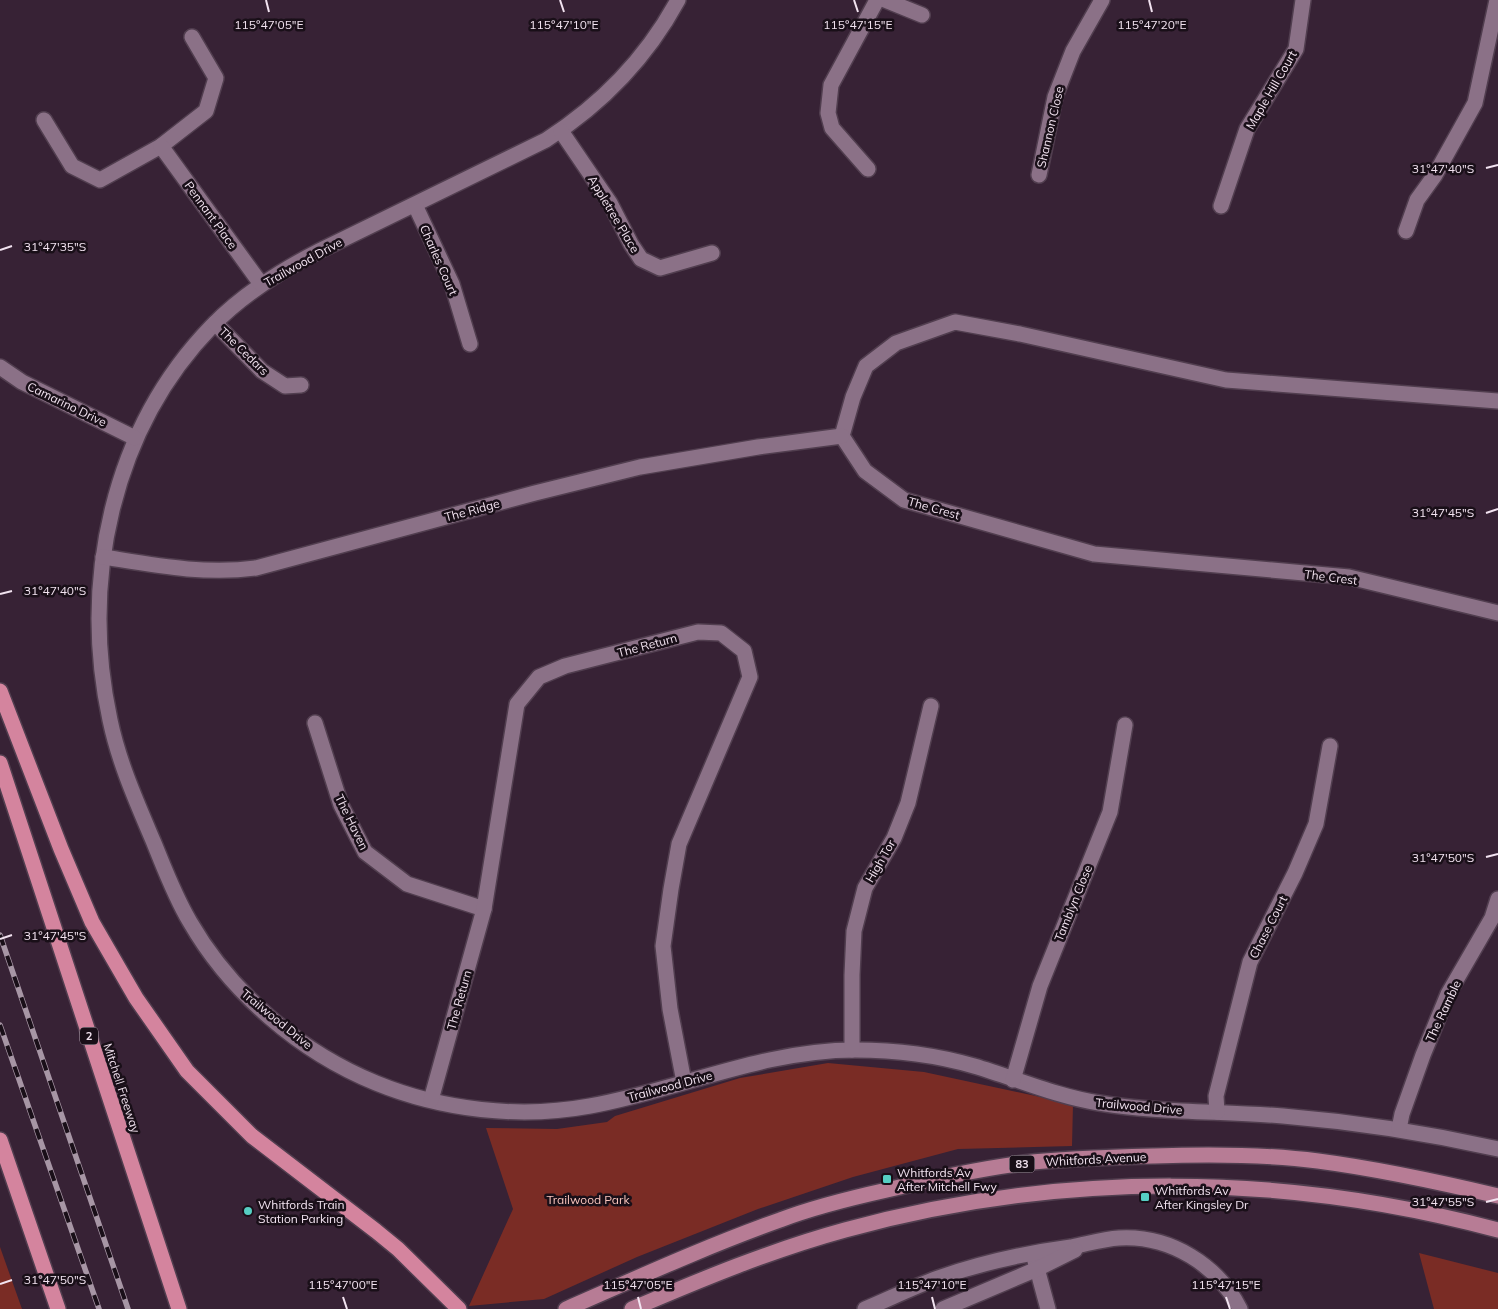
<svg xmlns="http://www.w3.org/2000/svg" width="1498" height="1309" viewBox="0 0 1498 1309" font-family="Mulish,sans-serif">
  <rect width="100%" height="100%" fill="#372235"/>
  <g fill="#7a2c25">
    <path d="M828,1063l96,9 149,32 -1,42 -114,3 -105,28 -95,32 -121,48 -93,42 -75,7 44,-97 -27,-81 71,1 50,-7 8,-6 125,-38z"/>
    <path d="M0,1247l22,62h-22z"/>
    <path d="M1419,1253l79,20v36h-64z"/>
  </g>
  <g fill="none" stroke-linecap="round" stroke-linejoin="round">
    <g stroke="#513e4f" stroke-width="18">
      <g id="minor">
        <path d="M678,0c-32,59 -76,104 -132,140l-227,111c-39,20 -76,43 -107,75 -100,103 -132,255 -102,394 9,43 27,83 44,123 11,27 21,54 36,79 41,71 110,130 186,161 66,27 143,36 214,23 89,-16 173,-56 265,-56 39,0 81,5 119,16 41,12 81,30 125,37 60,10 123,8 184,13 73,6 144,17 215,33"/>
        <path d="M885,0l37,15"/>
        <path d="M44,120l28,46 28,14 61,-34 45,-35 10,-33 -24,-41"/>
        <path d="M561,131l49,72 21,41 10,15 19,9 52,-15"/>
        <path d="M161,146l100,138"/>
        <path d="M868,169l-36,-41 -4,-15 3,-28 46,-85"/>
        <path d="M1039,175l16,-78 18,-46 29,-51"/>
        <path d="M415,205l37,79 18,60"/>
        <path d="M1221,206l26,-77 49,-80 7,-49"/>
        <path d="M1406,231l11,-31 18,-25 40,-72 22,-103"/>
        <path d="M215,323l47,48 23,15 16,-1"/>
        <path d="M0,367l22,15 113,56"/>
        <path d="M1498,401l-272,-21 -206,-46 -65,-12 -59,21 -30,23 -13,31 -11,39 23,35 39,29 190,54 255,23 149,36"/>
        <path d="M103,557c51,8 101,18 153,11l279,-75 105,-26 118,-20 84,-11"/>
        <path d="M315,723l26,82 24,47 42,32 77,25"/>
        <path d="M852,1050v-75l2,-44 11,-43 29,-50 14,-35 23,-97"/>
        <path d="M1013,1080l27,-94 70,-174 15,-87"/>
        <path d="M431,1100l53,-191 33,-205 22,-27 26,-11 133,-34 23,1 23,18 6,26 -71,167 -8,45 -8,57 7,63 14,73"/>
        <path d="M1217,1112l-1,-16 34,-134 45,-89 21,-49 14,-78"/>
        <path d="M1399,1129l3,-15 21,-59 25,-61 44,-76 6,-19"/>
        <path d="M1035,1261l13,48"/>
        <path d="M865,1309c24,-10 48,-22 73,-31 43,-15 88,-25 133,-31 16,-3 32,-8 48,-9 51,-3 99,27 121,71"/>
        <path d="M943,1309l94,-40 38,-19"/>
      </g>
    </g>
    <g stroke="#513e4f" stroke-width="18">
      <g id="major">
        <path d="M566,1309c71,-31 141,-63 214,-89 34,-13 71,-22 107,-30 45,-11 91,-21 137,-27 43,-5 87,-6 130,-7 55,-2 110,-2 164,5 61,8 121,21 180,35"/>
        <path d="M632,1309c70,-30 140,-59 213,-79 215,-59 438,-58 653,0"/>
      </g>
    </g>
    <g stroke="#513e4f" stroke-width="18">
      <g id="highway">
        <path d="M0,691l61,158 31,73 44,76 51,73 65,65 124,95 22,18 61,60"/>
        <path d="M0,763l179,546"/>
        <path d="M0,1140l58,169"/>
      </g>
    </g>
    <use href="#minor" stroke="#8b7187" stroke-width="15"/>
    <use href="#major" stroke="#b77c95" stroke-width="15"/>
    <use href="#highway" stroke="#d4849e" stroke-width="15"/>
    <g stroke="#a796a5" stroke-width="5.5">
      <g id="rail">
        <path d="M0,935l128,374"/>
        <path d="M0,1025l99,284"/>
      </g>
    </g>
    <use href="#rail" stroke="#190f18" stroke-width="4" stroke-dasharray="11" stroke-linecap="butt"/>
  </g>
  <path fill="none" stroke="#f2e3f0" stroke-width="2" d="M266,0l3,12M560,0l4,12M854,0l4,12M1149,0l3,12M1486,168l12,-3M0,250l12,-4M1486,513l12,-4M0,594l12,-3M1486,857l12,-3M0,939l12,-4M1486,1202l12,-3M0,1284l12,-4M343,1297l4,12M638,1297l3,12M932,1297l3,12M1226,1297l4,12"/>
  <g fill="#56cec3" stroke="#190f18" stroke-width="2">
    <rect x="882" y="1174" width="10" height="10" rx="2.5"/>
    <rect x="1140" y="1192" width="10" height="10" rx="2.5"/>
    <circle cx="248" cy="1211" r="5"/>
  </g>
  <g text-anchor="middle" dominant-baseline="central" stroke-width="5" stroke-linejoin="round" paint-order="stroke">
    <g fill="#190f18" stroke="#b1a3af" stroke-width="1">
      <rect x="80" y="1027.5" width="18" height="17" rx="4"/>
      <rect x="1009.5" y="1155.5" width="25" height="17" rx="4"/>
    </g>
    <g font-size="11" font-weight="bold" fill="#f2e3f0">
      <text x="89" y="1036">2</text>
      <text x="1022" y="1164">83</text>
    </g>
    <g font-size="12" fill="#f2e3f0" stroke="#190f18">
      <text transform="translate(1271 90) rotate(-60)">Maple Hill Court</text>
      <text transform="translate(1050 127) rotate(-77)">Shannon Close</text>
      <text transform="translate(614 214) rotate(59)">Appletree Place</text>
      <text transform="translate(211 215) rotate(54)">Pennant Place</text>
      <text transform="translate(439 260) rotate(66)">Charles Court</text>
      <text transform="translate(303 262) rotate(-29)">Trailwood Drive</text>
      <text transform="translate(244 351) rotate(44)">The Cedars</text>
      <text transform="translate(67 404) rotate(26)">Camarino Drive</text>
      <text transform="translate(934 508) rotate(16)">The Crest</text>
      <text transform="translate(472 510) rotate(-15)">The Ridge</text>
      <text transform="translate(1331 577) rotate(7)">The Crest</text>
      <text transform="translate(647 645) rotate(-15)">The Return</text>
      <text transform="translate(352 822) rotate(64)">The Haven</text>
      <text transform="translate(880 861) rotate(-60)">High Tor</text>
      <text transform="translate(1073 903) rotate(-68)">Tamblyn Close</text>
      <text transform="translate(1268 927) rotate(-63)">Chase Court</text>
      <text transform="translate(459 1000) rotate(-74)">The Return</text>
      <text transform="translate(1443 1011) rotate(-65)">The Ramble</text>
      <text transform="translate(277 1019) rotate(39)">Trailwood Drive</text>
      <text transform="translate(670 1086) rotate(-15)">Trailwood Drive</text>
      <text transform="translate(122 1088) rotate(72)">Mitchell Freeway</text>
      <text transform="translate(1139 1106) rotate(5)">Trailwood Drive</text>
      <text transform="translate(1096 1159) rotate(-3)">Whitfords Avenue</text>
    </g>
    <g font-size="12" fill="#f2e3f0" stroke="#190f18" text-anchor="start">
      <text x="897" y="1172">Whitfords Av<tspan x="897" dy="14">After Mitchell Fwy</tspan></text>
      <text x="1155" y="1190">Whitfords Av<tspan x="1155" dy="14">After Kingsley Dr</tspan></text>
      <text x="258" y="1204">Whitfords Train<tspan x="258" dy="14">Station Parking</tspan></text>
    </g>
    <g font-size="12" fill="#fac5bd" stroke="#190f18">
      <text x="588" y="1199">Trailwood Park</text>
    </g>
  </g>
  <g font-size="12" text-anchor="middle" fill="#f2e3f0" stroke="#190f18" stroke-width="5" stroke-linejoin="round" paint-order="stroke">
    <text x="269" y="29">115°47'05"E</text>
    <text x="564" y="29">115°47'10"E</text>
    <text x="858" y="29">115°47'15"E</text>
    <text x="1152" y="29">115°47'20"E</text>
    <text x="1443" y="173">31°47'40"S</text>
    <text x="55" y="251">31°47'35"S</text>
    <text x="1443" y="517">31°47'45"S</text>
    <text x="55" y="595">31°47'40"S</text>
    <text x="1443" y="862">31°47'50"S</text>
    <text x="55" y="940">31°47'45"S</text>
    <text x="1443" y="1206">31°47'55"S</text>
    <text x="55" y="1284">31°47'50"S</text>
    <text x="343" y="1289">115°47'00"E</text>
    <text x="638" y="1289">115°47'05"E</text>
    <text x="932" y="1289">115°47'10"E</text>
    <text x="1226" y="1289">115°47'15"E</text>
  </g>
</svg>
